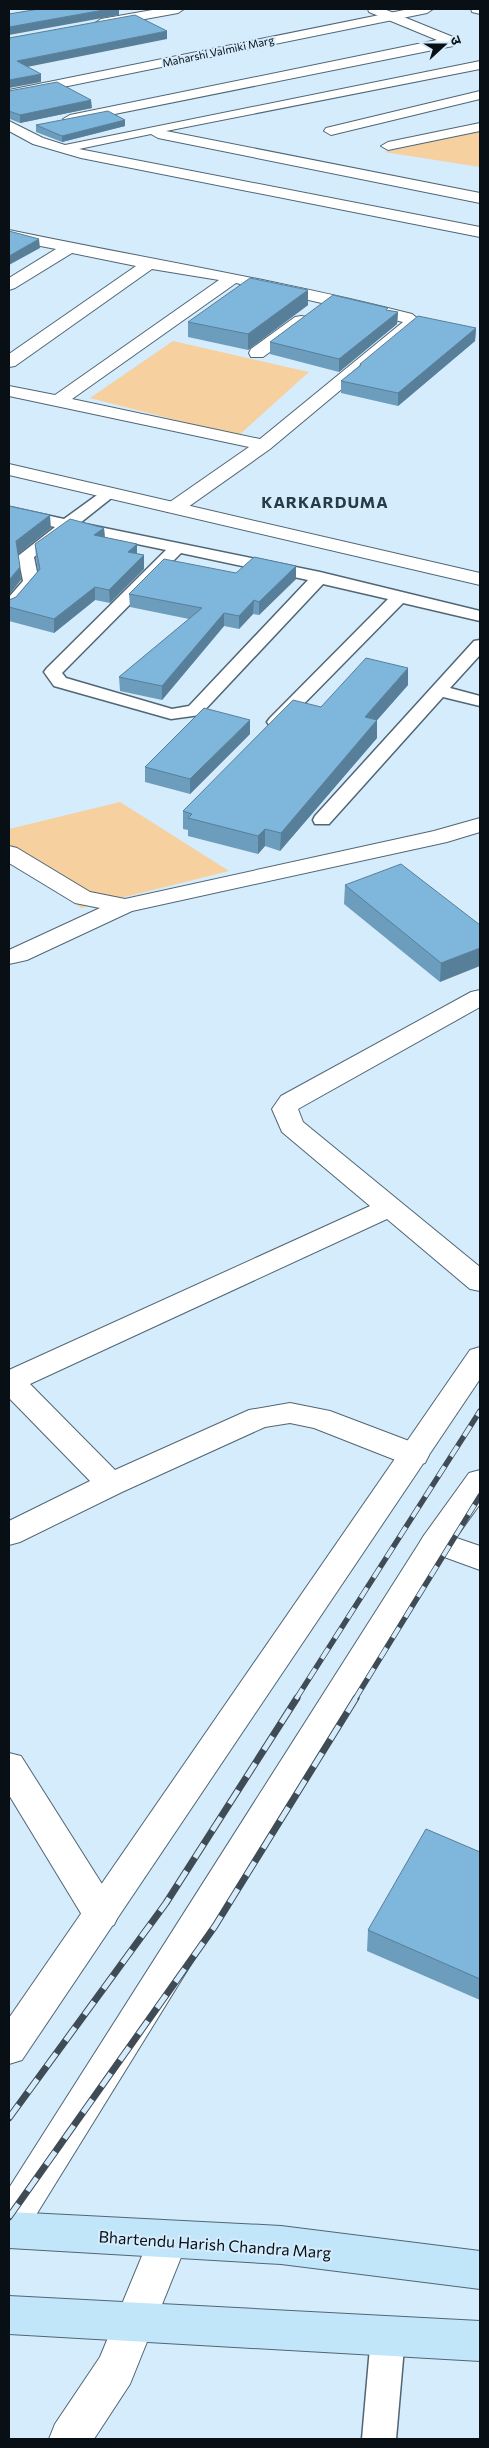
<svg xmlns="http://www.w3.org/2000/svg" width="489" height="2448" viewBox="0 0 489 2448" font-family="Commissioner,'Noto Sans Devanagari',sans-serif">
  <rect width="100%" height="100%" fill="#d5ecfd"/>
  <g fill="#f6d09e">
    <path d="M480,130v37l-96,-15z"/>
    <path d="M173,341l136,31 -71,64 -148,-38z"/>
    <path d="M120,802l109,69 -148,37 -72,-54v-25z"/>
  </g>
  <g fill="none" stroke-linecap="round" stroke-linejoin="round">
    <g stroke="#516674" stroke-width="3">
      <g id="service">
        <path d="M109,488l8,5 -3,3 -34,27 240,49 160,39v10l-77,-18 -121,123h-12l-3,-4 3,-4 118,-119 -65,-15 -123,131 -29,4 -117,-33 -10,-14 3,-4 119,-118 -96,-20 -36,27 5,25 -24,28 -6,2v-15l14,-16 -5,-25 37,-29 -46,-10v-10l55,12 40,-29zM181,553l127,27 -119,126 -17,3 -106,-31 -4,-5z"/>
        <path d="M480,640v15l-30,33 30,8v10l-37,-9 -114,127h-14l-2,-4 2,-4 159,-175z"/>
        <path d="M388,2320l12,5 5,11 -9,103h-34l9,-103 5,-11z"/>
      </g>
    </g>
    <g stroke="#516674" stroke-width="2">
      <g id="minor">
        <path d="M158,9h26l-6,4 -77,14 -6,-4 6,-4z"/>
        <path d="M368,9h16l74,30 2,3 -7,4 -383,77 -7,-4 7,-4 367,-75 -68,-28z"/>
        <path d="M471,9h9v5l-8,-2z"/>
        <path d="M480,61v8l-314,62 314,62v10l-322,-65 -7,-4 -72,15 401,78v10l-399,-79 -48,-14 -24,-13v-10l34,17 22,7z"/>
        <path d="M480,91v8l-149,36 -7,-4 2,-3z"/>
        <path d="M480,123v8l-92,19 -7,-4 7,-4z"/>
        <path d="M9,230c134,28 270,50 403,84l10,8 -152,127 -89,63h-14l-2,-4 2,-4 82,-57 -240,-51v-10l46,9 164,-115 -67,-11 -137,97 -6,1v-13l127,-88 -64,-13 -57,35 -6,2v-12l47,-29 -47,-9zM236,283l167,39 -143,117 -188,-40z"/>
        <path d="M301,316l6,1 2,4 -2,4 -44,32h-12l-2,-4 2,-4 44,-32z"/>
        <path d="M480,818v14l-33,10 -315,69 -105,49 -18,4v-14l91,-42 -25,-5 -66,-40v-17l8,2 73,44 35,7 309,-68z"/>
        <path d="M480,990v17l-182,102 5,13 177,145v24l-10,-2 -83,-70 -357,165 85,86 134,-60 41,-7 40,8 95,36 4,8 -4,8 -11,3 -11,-3 -89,-35 -24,-5 -25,4 -143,65 -102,50 -11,3v-24l81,-40 -81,-83v-28l361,-164 -88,-74 -10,-23 9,-13 190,-104z"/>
        <path d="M436,1531l44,15v24l-55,-20 -5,-8 5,-8z"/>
        <path d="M9,1753l12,3 93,147 5,11 -5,11 -13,4 -13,-4 -79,-130z"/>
        <path d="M168,2221l14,6 6,13 -58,144 -36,55h-45l6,-15 45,-67 54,-130z"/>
      </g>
    </g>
    <g stroke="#516674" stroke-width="2">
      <g id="tertiary">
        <path d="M409,9h24l-6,4 -418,85v-8z"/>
        <path d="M9,464l471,109v12l-471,-110z"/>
        <path d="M480,1347v32l-458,681 -13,4v-46l461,-668z"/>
        <path d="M480,1470v34l-33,46 -424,686 -14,5v-53l416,-654 44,-61z"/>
      </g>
    </g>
    <g stroke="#516674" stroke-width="2">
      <g id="secondary">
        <path d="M9,2212l272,14 199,25v38l-199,-25 -272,-16z"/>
        <path d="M9,2296l471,25v40l-471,-27z"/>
      </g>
    </g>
    <use href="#service" fill="#fff" fill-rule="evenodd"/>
    <use href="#minor" fill="#fff" fill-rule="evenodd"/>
    <use href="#tertiary" fill="#fff" fill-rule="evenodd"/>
    <use href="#secondary" fill="#c1e5f9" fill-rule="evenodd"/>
    <g stroke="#404c55" stroke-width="5.5">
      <g id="rail-far1">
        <path d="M296,1699l184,-288"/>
        <path d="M355,1699l125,-203"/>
      </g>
    </g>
    <g stroke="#404c55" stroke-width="7">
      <g id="rail">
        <path d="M9,2118l157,-215 131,-205"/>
        <path d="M9,2217l206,-291 141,-228"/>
      </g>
    </g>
    <use href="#rail-far1" stroke="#d5ecfd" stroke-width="4" stroke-dasharray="12" stroke-linecap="butt"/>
    <use href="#rail" stroke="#d5ecfd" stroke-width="5" stroke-dasharray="16" stroke-linecap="butt"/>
  </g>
  <g fill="#6c9dbd">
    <path d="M9,91l83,17 -72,15 -10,-4 -1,1z"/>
    <path d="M125,120v6l-63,16 -26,-10v-7z"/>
    <path d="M308,290v15l-60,45 -60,-13v-15z"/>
    <path d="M388,310l10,2 -1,12 -58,48 -69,-18v-12z"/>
    <path d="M476,328l-1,13 -77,65 -57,-13v-12l18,-15 1,-2z"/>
    <path d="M104,528l1,10 32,16 7,1v14l-34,34 -15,-3 -41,33 -45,-12v-21l7,-3 22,-26 -2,-13 -1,-14z"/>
    <path d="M296,566v13l-37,36 -6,-1 -14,15 -15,-3 -62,74 -42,-9 -1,-14 70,-58 -59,-12 -1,-13 107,-21z"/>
    <path d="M408,685l-31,35v18l-97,113 -15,-5 -7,8 -70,-18v-6l-5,-1v-18l138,-104z"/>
    <path d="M250,734l-60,60 -45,-12v-15z"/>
    <path d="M345,885l135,40 -40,57 -96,-78z"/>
    <path d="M480,1852v148l-113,-49 1,-21z"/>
  </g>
  <g fill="#587f9a">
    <path d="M109,9h10v6l-110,20v-8z"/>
    <path d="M167,31v8l-150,30v-8z"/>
    <path d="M41,74v8l-32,6v-8z"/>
    <path d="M91,100l1,8 -72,15v-8z"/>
    <path d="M125,120v6l-63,16v-6z"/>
    <path d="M39,239l1,9 -31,17v-9z"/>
    <path d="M308,290v15l-60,45v-16z"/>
    <path d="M398,312l-1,12 -58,48v-13z"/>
    <path d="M476,328l-1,13 -77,65v-13z"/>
    <path d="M50,515l1,13 -34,27 -1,-14z"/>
    <path d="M104,528l1,14 -11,-7z"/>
    <path d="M137,544v14l-9,-6z"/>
    <path d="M144,555v14l-34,34 -1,-13z"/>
    <path d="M296,566v13l-37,36v-13z"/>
    <path d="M20,567l1,13 -12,15v-15z"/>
    <path d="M95,587v13l-41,33v-14z"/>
    <path d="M254,600l-1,14 -14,15v-13z"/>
    <path d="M224,613v13l-62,74v-14z"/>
    <path d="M408,668v17l-44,50 1,-18z"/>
    <path d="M250,720v14l-60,60v-15z"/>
    <path d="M377,720v18l-97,113 1,-18z"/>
    <path d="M265,829v17l-7,8v-18z"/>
    <path d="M480,948v18l-40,16 1,-19z"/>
  </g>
  <g fill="#7eb6dc" stroke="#587f9a">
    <path d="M39,9h70l-100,18v-13z"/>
    <path d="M135,15l32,16 -150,30 24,13 -32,6v-42z"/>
    <path d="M57,82l34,18 -71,15 -11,-4v1v-21z"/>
    <path d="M108,111l17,9 -63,16 -26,-11z"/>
    <path d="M9,231l30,8 -30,17z"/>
    <path d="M250,278l58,12 -60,44 -60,-12z"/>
    <path d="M333,295l55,13 -2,2 12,2 -59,47 -69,-17z"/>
    <path d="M418,316l58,12 -78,65 -57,-12 20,-16 -1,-1z"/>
    <path d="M9,506l41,9 -34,26 4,26 -11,13z"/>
    <path d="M70,519l34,9 -10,7 43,9 -9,8 16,3 -35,35 -14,-3 -41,32 -45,-12v-7l7,-3 24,-28 -5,-25z"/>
    <path d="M254,557l42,9 -37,36 -5,-2 -15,16 -15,-3 -62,73 -43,-9 83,-69 -73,-14 35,-35 72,14z"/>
    <path d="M366,658l42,10 -43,49 12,3 -96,113 -16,-4 -7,7 -70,-18 4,-4 -9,-3 110,-111 28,7z"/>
    <path d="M204,708l46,12 -60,59 -45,-12z"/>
    <path d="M401,864l79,61v23l-39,15 -96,-78z"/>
    <path d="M426,1829l54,23v127l-112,-49z"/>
  </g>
  <g text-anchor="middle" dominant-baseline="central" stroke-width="4" stroke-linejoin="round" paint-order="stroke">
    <g font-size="11" fill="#081016" stroke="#d5ecfd">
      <text transform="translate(218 51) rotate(-12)">Maharshi Valmiki Marg</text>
    </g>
    <g font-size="16" font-weight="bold" letter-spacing="1" fill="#273a47" stroke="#d5ecfd">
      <text x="325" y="501">KARKARDUMA</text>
    </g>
    <g font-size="16" fill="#081016" stroke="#d5ecfd">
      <text transform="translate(215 2244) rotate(4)">Bhartendu Harish Chandra Marg</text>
    </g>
  </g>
  <rect width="489" height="2448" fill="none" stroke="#081016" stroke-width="20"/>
  <g transform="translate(444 45) rotate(69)" stroke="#d5ecfd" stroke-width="4" paint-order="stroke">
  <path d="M0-4L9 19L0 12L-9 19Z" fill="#081016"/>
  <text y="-8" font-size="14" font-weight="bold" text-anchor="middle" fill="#081016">उ</text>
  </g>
</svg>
